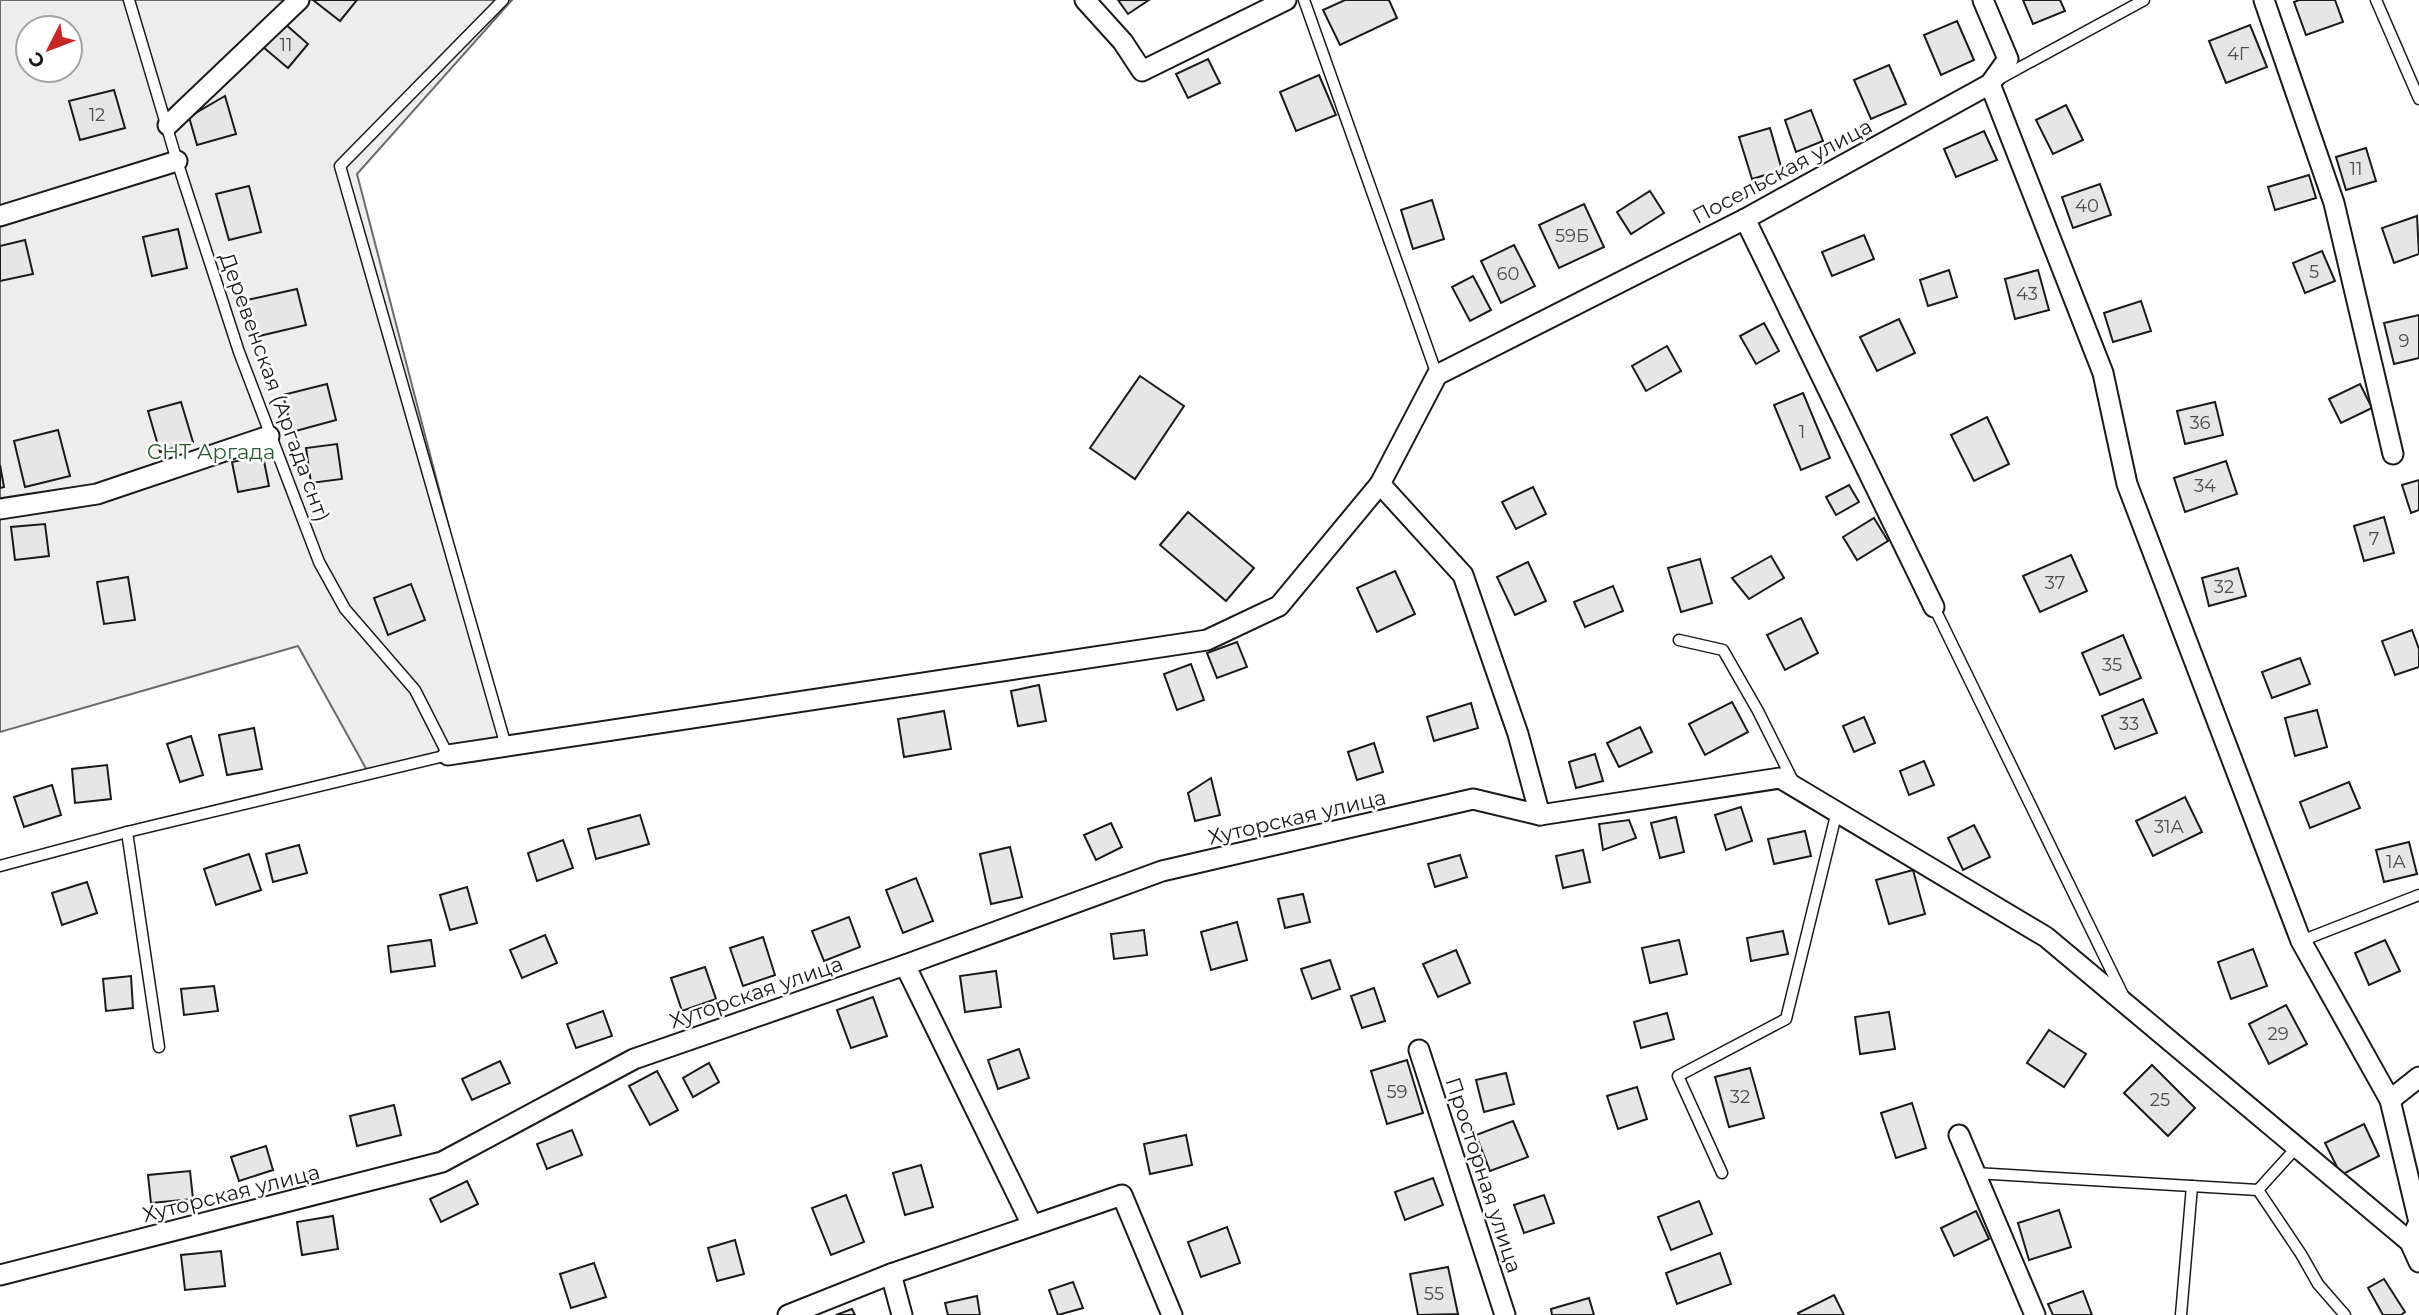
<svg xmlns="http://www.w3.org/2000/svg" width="2419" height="1315" viewBox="0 0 2419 1315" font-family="Montserrat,sans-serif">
  <rect width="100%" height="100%" fill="#fff"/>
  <path fill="#ededed" stroke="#6a6a6a" stroke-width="2" fill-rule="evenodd" d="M0,0h512l-155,174 149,572 -137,28 -71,-128 -298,86zM28,28h42v42h-42z"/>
  <g fill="#e6e6e6" stroke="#1a1a1a" stroke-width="2">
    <path d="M313,0h44l-17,21z"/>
    <path d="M1118,0h31l-21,14z"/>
    <path d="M1345,0h44l8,18 -57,27 -17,-35z"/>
    <path d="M2023,0h37l5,11 -32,13z"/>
    <path d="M2299,0h36l8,22 -37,13 -12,-33z"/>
    <path d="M1957,21l17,39 -33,15 -17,-40z"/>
    <path d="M284,23l24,21 -20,24 -25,-21z"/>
    <path d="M2250,25l17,42 -41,16 -17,-42z"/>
    <path d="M1208,59l12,24 -32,15 -12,-24z"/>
    <path d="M1889,65l17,39 -35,15 -17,-39z"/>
    <path d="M1319,75l17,40 -40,16 -16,-39z"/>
    <path d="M114,90l11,38 -45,12 -11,-39z"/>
    <path d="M225,96l11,38 -39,11 -8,-28z"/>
    <path d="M2066,105l17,35 -30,14 -17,-34z"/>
    <path d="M1811,110l12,31 -27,11 -11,-32z"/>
    <path d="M1770,128l12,42 -30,9 -13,-42z"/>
    <path d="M1984,131l13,29 -41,17 -12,-28z"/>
    <path d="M2366,148l10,33 -30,9 -10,-33z"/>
    <path d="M2309,175l7,23 -41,12 -7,-23z"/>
    <path d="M2100,184l11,31 -38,13 -11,-31z"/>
    <path d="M249,186l12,46 -32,8 -13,-46z"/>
    <path d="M1650,191l14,22 -33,21 -14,-22z"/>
    <path d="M1432,200l12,39 -31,10 -12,-39z"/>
    <path d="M1584,204l20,43 -45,21 -20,-43z"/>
    <path d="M2417,216l2,38 -25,9 -12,-35z"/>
    <path d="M178,229l9,39 -35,8 -9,-39z"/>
    <path d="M1864,235l10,24 -42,17 -10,-24z"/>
    <path d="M25,240l8,34 -33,7v-35z"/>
    <path d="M1514,245l21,41 -34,17 -20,-42z"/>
    <path d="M2322,251l13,30 -30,12 -12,-30z"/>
    <path d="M1949,270l8,27 -29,9 -8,-26z"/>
    <path d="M2038,270l11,40 -34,9 -10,-40z"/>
    <path d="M1473,276l18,34 -21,11 -18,-34z"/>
    <path d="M297,289l9,36 -51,12 -8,-37z"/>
    <path d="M2141,301l10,30 -38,11 -9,-29z"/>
    <path d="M2419,315v43l-25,6 -10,-41z"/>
    <path d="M1899,319l16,34 -38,18 -17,-34z"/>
    <path d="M1764,323l15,28 -23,13 -16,-28z"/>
    <path d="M1667,346l14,25 -35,20 -14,-25z"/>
    <path d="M1140,376l44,30 -49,73 -45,-31z"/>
    <path d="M327,384l9,36 -44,12 -9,-37z"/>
    <path d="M2360,384l12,24 -31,15 -12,-24z"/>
    <path d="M1803,393l27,65 -29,12 -27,-65z"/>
    <path d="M181,402l12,40 -33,10 -12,-41z"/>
    <path d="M2215,402l8,33 -38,9 -8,-33z"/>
    <path d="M1987,417l22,47 -35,17 -23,-46z"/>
    <path d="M58,430l12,46 -45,11 -11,-46z"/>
    <path d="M337,444l5,35 -31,4 -5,-35z"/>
    <path d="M263,456l6,30 -31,6 -6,-30z"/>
    <path d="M2226,461l11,33 -52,18 -11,-34z"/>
    <path d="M0,465l4,22 -4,1z"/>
    <path d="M2419,480v30l-8,3 -9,-28z"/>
    <path d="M1849,485l10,17 -23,13 -10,-18z"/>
    <path d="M1533,487l13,27 -30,15 -14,-27z"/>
    <path d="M1188,512l66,56 -28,33 -66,-56z"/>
    <path d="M2384,517l10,36 -30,8 -10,-35z"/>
    <path d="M1874,518l14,23 -31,19 -14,-23z"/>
    <path d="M45,524l4,32 -34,4 -4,-33z"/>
    <path d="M2071,555l16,36 -47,21 -17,-36z"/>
    <path d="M1771,556l13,22 -35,21 -17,-21z"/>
    <path d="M1700,559l12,44 -31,9 -13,-44z"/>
    <path d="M1528,562l18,39 -31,14 -18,-38z"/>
    <path d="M2238,568l8,28 -37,10 -7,-28z"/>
    <path d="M1395,571l20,43 -38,18 -20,-44z"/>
    <path d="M128,577l7,43 -31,4 -7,-42z"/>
    <path d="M411,584l14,36 -37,15 -14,-37z"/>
    <path d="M1613,586l10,25 -38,16 -11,-25z"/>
    <path d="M1801,618l17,35 -33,17 -18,-35z"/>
    <path d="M2412,630l7,19v18l-24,8 -13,-34z"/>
    <path d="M2123,635l18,43 -41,17 -18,-42z"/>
    <path d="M1237,642l10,25 -30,11 -10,-25z"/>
    <path d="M2300,658l10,26 -38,14 -10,-26z"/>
    <path d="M1191,664l13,36 -27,10 -13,-36z"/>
    <path d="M1039,685l7,36 -28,5 -7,-35z"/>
    <path d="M2143,699l14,34 -42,16 -13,-33z"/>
    <path d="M1732,702l16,30 -43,23 -16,-31z"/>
    <path d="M1471,703l7,25 -44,13 -7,-24z"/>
    <path d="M2317,710l10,37 -32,9 -10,-38z"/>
    <path d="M944,711l7,38 -47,8 -6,-38z"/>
    <path d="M1864,717l11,26 -21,9 -11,-26z"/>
    <path d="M1640,727l12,25 -33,15 -12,-24z"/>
    <path d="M254,728l8,41 -35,6 -8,-40z"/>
    <path d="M191,736l12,39 -23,7 -13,-38z"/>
    <path d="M1374,743l9,29 -26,8 -9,-28z"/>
    <path d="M1595,754l8,27 -27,7 -7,-26z"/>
    <path d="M1924,761l10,24 -25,10 -9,-24z"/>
    <path d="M107,765l4,34 -36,4 -3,-34z"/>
    <path d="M1211,778l9,37 -25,6 -7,-28z"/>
    <path d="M2349,782l11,26 -50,20 -10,-26z"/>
    <path d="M52,785l9,30 -37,12 -10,-30z"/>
    <path d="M2185,797l17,35 -49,24 -17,-35z"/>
    <path d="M1741,807l11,34 -26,9 -11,-35z"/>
    <path d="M640,815l9,29 -53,15 -8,-30z"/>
    <path d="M1676,817l8,35 -24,6 -9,-35z"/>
    <path d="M1629,820l7,18 -33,12 -4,-26z"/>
    <path d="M1111,823l11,24 -26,13 -12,-25z"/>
    <path d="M1974,825l16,32 -27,13 -15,-32z"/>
    <path d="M1805,831l6,25 -37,8 -6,-25z"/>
    <path d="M563,840l10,28 -36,13 -9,-28z"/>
    <path d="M2409,842l8,32 -33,8 -8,-32z"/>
    <path d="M299,845l8,28 -34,9 -7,-28z"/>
    <path d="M1010,847l12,50 -31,7 -11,-50z"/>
    <path d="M1583,850l7,32 -27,6 -7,-32z"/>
    <path d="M249,854l12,36 -45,15 -12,-36z"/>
    <path d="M1460,855l7,22 -32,10 -7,-23z"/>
    <path d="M1913,870l12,44 -36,10 -13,-44z"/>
    <path d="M916,878l17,43 -30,12 -17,-43z"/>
    <path d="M87,882l10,31 -35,12 -10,-32z"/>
    <path d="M467,887l10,36 -27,7 -10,-35z"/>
    <path d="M1303,894l7,28 -25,6 -7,-29z"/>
    <path d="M849,917l11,30 -36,14 -12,-30z"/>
    <path d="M1237,922l10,38 -36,10 -10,-38z"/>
    <path d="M1144,930l3,25 -33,4 -3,-25z"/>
    <path d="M1783,931l5,23 -37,7 -4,-23z"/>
    <path d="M545,935l12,28 -35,15 -12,-28z"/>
    <path d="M763,937l12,38 -32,11 -13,-38z"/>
    <path d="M431,940l4,26 -44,6 -3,-26z"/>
    <path d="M1679,940l8,34 -37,9 -8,-35z"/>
    <path d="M2385,940l15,31 -31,14 -14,-32z"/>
    <path d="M2253,949l14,37 -36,13 -13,-37z"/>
    <path d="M1456,950l14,33 -32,14 -15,-33z"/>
    <path d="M1330,960l10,29 -28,10 -11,-30z"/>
    <path d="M705,967l11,32 -34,12 -11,-33z"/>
    <path d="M996,971l5,36 -36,5 -5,-36z"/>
    <path d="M131,976l2,32 -27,3 -3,-32z"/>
    <path d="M214,986l4,25 -34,4 -3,-26z"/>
    <path d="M1374,988l11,33 -23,7 -11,-32z"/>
    <path d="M873,997l14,39 -36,12 -14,-38z"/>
    <path d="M2286,1005l21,39 -38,20 -20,-40z"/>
    <path d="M603,1011l9,25 -36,12 -9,-24z"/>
    <path d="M1889,1012l6,37 -35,5 -5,-37z"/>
    <path d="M1667,1013l7,26 -33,9 -7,-26z"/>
    <path d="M2049,1030l37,24 -22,33 -37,-24z"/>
    <path d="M1019,1049l10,29 -31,11 -10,-29z"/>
    <path d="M1407,1060l16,53 -36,11 -16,-53z"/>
    <path d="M500,1061l10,22 -38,17 -10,-21z"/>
    <path d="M709,1063l10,19 -26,15 -10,-19z"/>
    <path d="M2152,1065l43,43 -27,28 -44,-43z"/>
    <path d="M1750,1068l14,50 -35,9 -14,-50z"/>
    <path d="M657,1071l21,39 -28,15 -21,-39z"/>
    <path d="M1506,1073l8,31 -30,8 -8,-32z"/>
    <path d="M1637,1087l10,32 -29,10 -11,-33z"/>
    <path d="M1912,1103l14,45 -30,10 -15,-45z"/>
    <path d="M394,1105l7,30 -44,11 -7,-30z"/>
    <path d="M1513,1121l15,36 -38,14 -14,-36z"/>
    <path d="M2364,1124l15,32 -38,19 -16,-32z"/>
    <path d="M572,1130l10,25 -35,14 -10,-25z"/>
    <path d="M1186,1135l6,30 -42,9 -6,-30z"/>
    <path d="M266,1146l7,24 -34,11 -8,-24z"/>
    <path d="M921,1165l12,42 -28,8 -12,-42z"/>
    <path d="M190,1171l3,28 -42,4 -3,-28z"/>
    <path d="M1433,1178l10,27 -38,15 -10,-28z"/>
    <path d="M467,1181l11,23 -37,18 -11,-23z"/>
    <path d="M846,1195l18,47 -33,13 -19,-47z"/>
    <path d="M1544,1195l10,28 -30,10 -10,-28z"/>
    <path d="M1699,1201l13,33 -41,16 -13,-33z"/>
    <path d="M2059,1210l12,37 -42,13 -11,-37z"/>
    <path d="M1976,1211l13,28 -35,17 -13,-28z"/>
    <path d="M333,1216l5,33 -36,6 -5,-33z"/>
    <path d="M1227,1227l13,36 -39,14 -13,-35z"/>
    <path d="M735,1240l9,34 -27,7 -9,-33z"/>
    <path d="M221,1251l4,35 -40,4 -4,-35z"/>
    <path d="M1720,1253l11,31 -54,20 -11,-31z"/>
    <path d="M594,1263l12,34 -35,11 -11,-34z"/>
    <path d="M1448,1267l10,47 -40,1 -8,-41z"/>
    <path d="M2384,1279l21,33 -4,3h-18l-15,-27z"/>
    <path d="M1073,1282l10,26 -25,7 -9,-25z"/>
    <path d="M2083,1291l9,24h-39l-5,-11z"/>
    <path d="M1834,1295l10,20h-45l-1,-2z"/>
    <path d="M977,1296l3,19h-32l-3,-12z"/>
    <path d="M1589,1298l5,17h-42l-1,-6z"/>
    <path d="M852,1309l3,6h-19z"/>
  </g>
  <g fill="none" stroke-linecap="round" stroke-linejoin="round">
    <g stroke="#1a1a1a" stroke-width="13">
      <g id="service">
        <path d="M503,0l-163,166 166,580"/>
        <path d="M1304,0l133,375"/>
        <path d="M2376,0l43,99"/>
        <path d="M1999,79l145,-79"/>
        <path d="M1934,607l190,390"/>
        <path d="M1679,640l44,10 35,61 35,70"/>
        <path d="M127,832l32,215"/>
        <path d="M0,866l127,-34 321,-77 -33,-65 -70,-81 -26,-47 -80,-210 -62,-191 -48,-161"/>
        <path d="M2301,941l118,-46"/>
        <path d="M1722,1173l-44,-97 108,-57 51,-208"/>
        <path d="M1975,1173l283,17 38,-42"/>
        <path d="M2258,1190l43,64 17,30 27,31"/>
        <path d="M2181,1315l11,-129"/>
      </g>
    </g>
    <g stroke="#1a1a1a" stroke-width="23">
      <g id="minor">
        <path d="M1085,0l38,42 19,29 144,-71"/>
        <path d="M2264,0l70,203 59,251"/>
        <path d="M1990,84l113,289 24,111 174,457 89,159 29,122 -9,20"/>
        <path d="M168,125l131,-125"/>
        <path d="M0,216l177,-55"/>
        <path d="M1745,219l189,388"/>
        <path d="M1380,484l83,91 55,159 22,81"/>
        <path d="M0,509l97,-15 172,-58"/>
        <path d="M448,755l759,-115 72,-34 101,-122 57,-109 308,-156 245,-135 18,-25 -25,-59"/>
        <path d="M905,965l127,260"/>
        <path d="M1419,1050l86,265"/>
        <path d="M2390,1100l29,-23"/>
        <path d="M1959,1135l76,180"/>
        <path d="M891,1274l11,41"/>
        <path d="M0,1275l442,-113 192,-103 271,-94 257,-94 311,-72 67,16 240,-37 266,159 364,305 9,20"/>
        <path d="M788,1315l103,-41 231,-79 50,120"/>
      </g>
    </g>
    <use href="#service" stroke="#fff" stroke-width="10"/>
    <use href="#minor" stroke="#fff" stroke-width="19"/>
  </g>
  <g text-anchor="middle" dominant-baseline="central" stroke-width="5" stroke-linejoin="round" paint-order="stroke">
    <g font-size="18" fill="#4d4d4d">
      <text x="286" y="45">11</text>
      <text x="2238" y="54">4Г</text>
      <text x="97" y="115">12</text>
      <text x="2356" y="169">11</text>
      <text x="2087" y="206">40</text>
      <text x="1572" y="236">59Б</text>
      <text x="2314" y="272">5</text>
      <text x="1508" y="274">60</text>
      <text x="2027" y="294">43</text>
      <text x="2404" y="341">9</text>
      <text x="2200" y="423">36</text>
      <text x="1802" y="432">1</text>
      <text x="2205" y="486">34</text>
      <text x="2374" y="539">7</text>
      <text x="2055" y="583">37</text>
      <text x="2224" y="587">32</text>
      <text x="2112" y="665">35</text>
      <text x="2129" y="724">33</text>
      <text x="2169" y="827">31А</text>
      <text x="2396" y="862">1А</text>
      <text x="2278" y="1034">29</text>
      <text x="1397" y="1092">59</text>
      <text x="1740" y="1097">32</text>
      <text x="2160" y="1100">25</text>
      <text x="1434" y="1294">55</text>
    </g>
    <g font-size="21" fill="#1a1a1a" stroke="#fff">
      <text transform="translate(1782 171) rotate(-28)">Посельская улица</text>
      <text transform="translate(275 387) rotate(70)">Деревенская (Аргада снт)</text>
      <text transform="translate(1297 817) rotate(-13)">Хуторская улица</text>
      <text transform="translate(756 992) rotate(-19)">Хуторская улица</text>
      <text transform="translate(1484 1175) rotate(72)">Просторная улица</text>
      <text transform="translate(231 1193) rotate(-14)">Хуторская улица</text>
    </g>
    <g font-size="21" fill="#2b5a34" stroke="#fff">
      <text x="211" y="451">СНТ Аргада</text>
    </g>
  </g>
  <g transform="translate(49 49) rotate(228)"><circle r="33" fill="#ffffff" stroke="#a3a3a3" stroke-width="2"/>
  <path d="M0-5L12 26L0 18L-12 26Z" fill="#c62828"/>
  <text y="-10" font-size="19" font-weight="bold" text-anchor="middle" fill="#1a1a1a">С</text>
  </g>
</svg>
